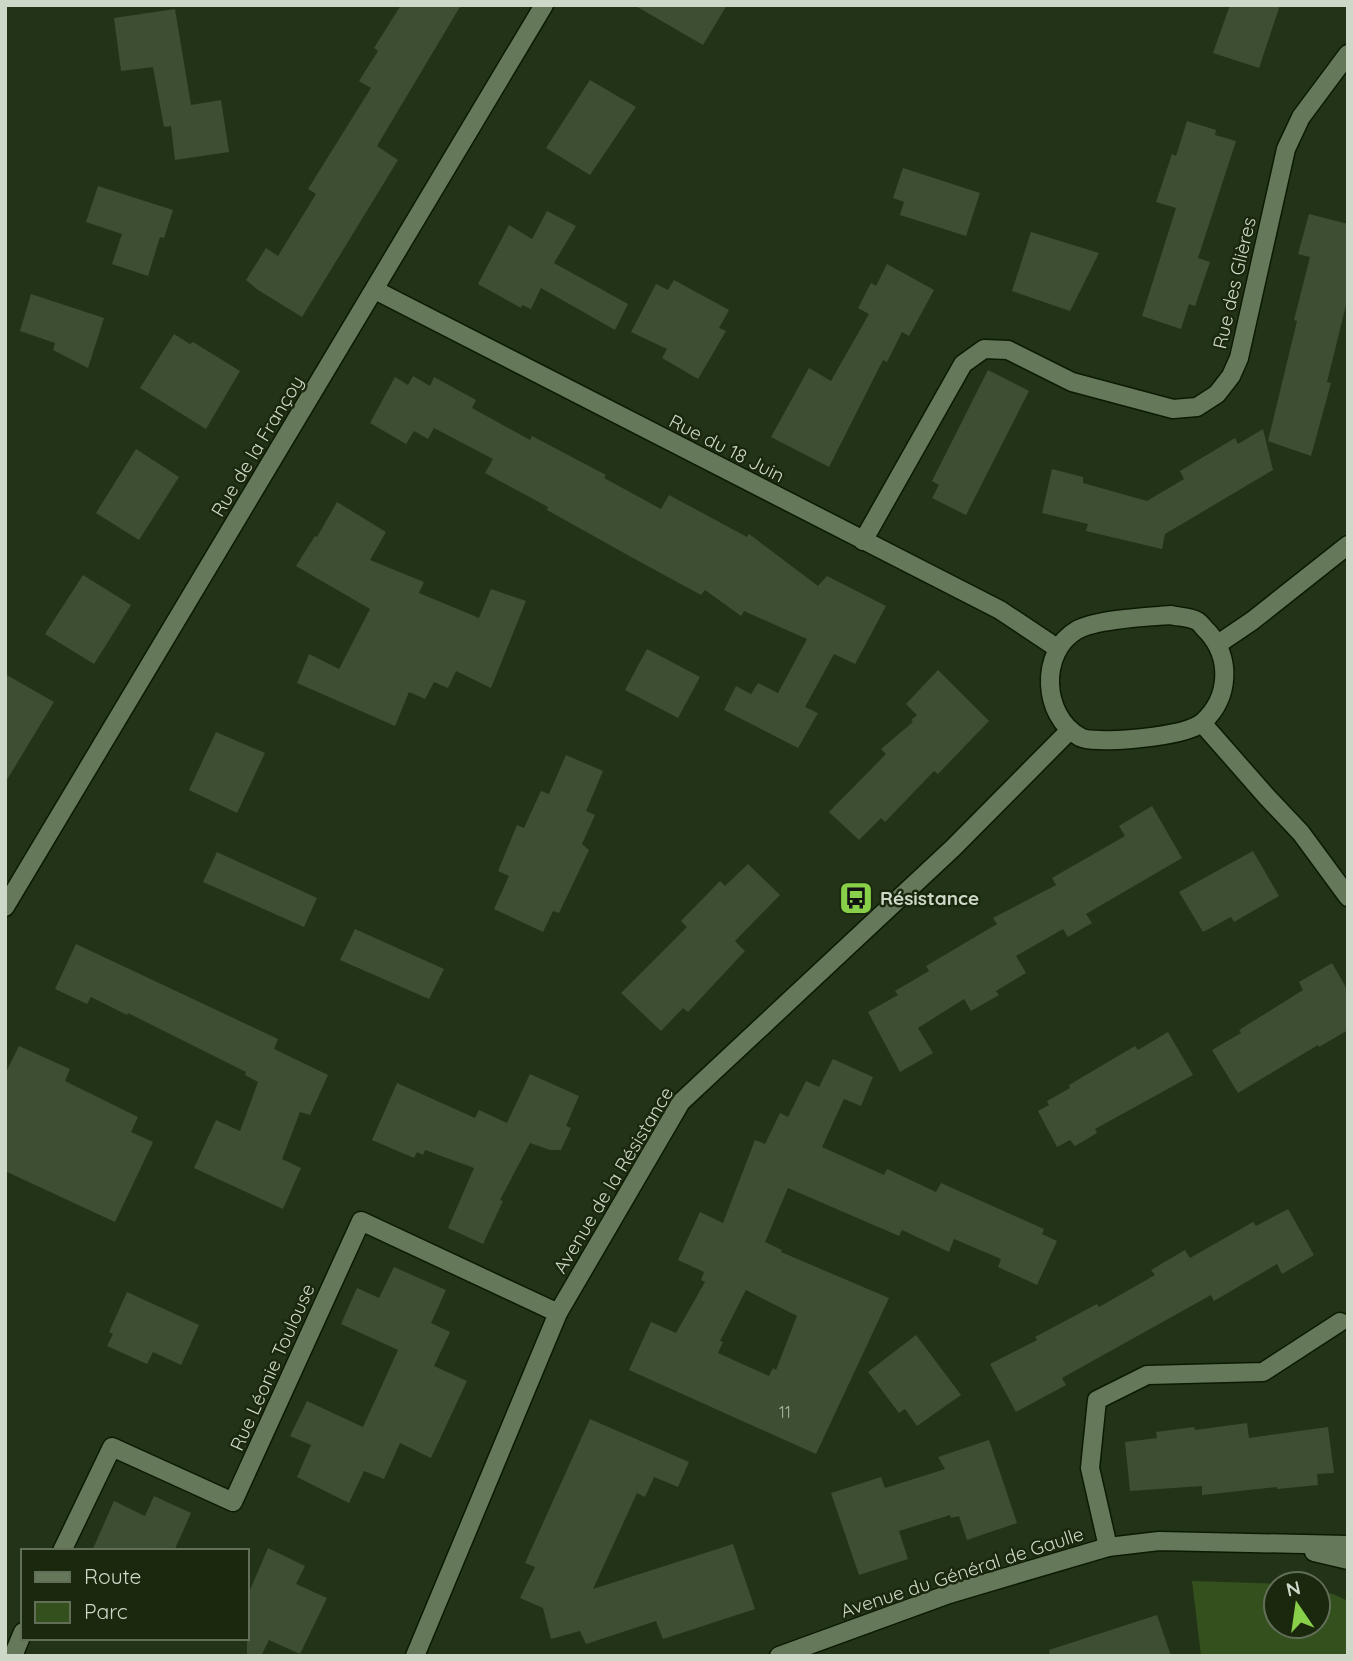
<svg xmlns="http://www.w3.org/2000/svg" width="1353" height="1661" viewBox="0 0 1353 1661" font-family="Quicksand,sans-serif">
  <rect width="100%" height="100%" fill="#233318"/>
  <path fill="#34501d" d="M1192,1581l94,3h-10v42h42v-35l15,3 15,7v55h-147z"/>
  <g fill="#3d4e32" fill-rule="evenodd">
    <path d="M401,5h60l-84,141 21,14 -96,157 -44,-27 -12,-10 20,-32 12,8 38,-62 -8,-5 63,-101 -12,-7 19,-30 -4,-3z"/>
    <path d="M634,5h93l-24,40z"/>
    <path d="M1230,5h50l-21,63 -46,-15z"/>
    <path d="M175,9l16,96 30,-5 8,52 -54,8 -4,-34 -7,1 -11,-60 -32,4 -7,-53z"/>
    <path d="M590,80l46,27 -46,68 -44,-27z"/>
    <path d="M1187,121l29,9 -1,5 21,6 -38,117 12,4 -15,44 -6,-2 -8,25 -39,-13 34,-108 -20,-6 16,-48 4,2z"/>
    <path d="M903,168l77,25 -14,43 -66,-21 4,-13 -11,-4z"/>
    <path d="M98,186l75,24 -9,28 -4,-1 -12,39 -36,-12 10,-30 -36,-12z"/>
    <path d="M547,211l29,15 -22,37 74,41 -13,26 -74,-42 -10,21 -9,-4 -1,3 -43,-24 31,-59 23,14z"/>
    <path d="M1309,214l39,10v73l-21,85 4,1 -20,73 -43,-15 29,-120 -3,-1 16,-63 -12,-3z"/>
    <path d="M1031,232l68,21 -29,58 -58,-20z"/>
    <path d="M887,264l47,26 -25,46 -7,-4 -15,30 -4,-2 -54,107 -58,-30 38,-69 22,13 38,-67 -11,-6 13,-25 5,3z"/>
    <path d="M674,280l55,30 -10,18 7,3 -28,48 -36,-21 5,-9 -36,-17 25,-48 12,6z"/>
    <path d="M31,294l73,24 -16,50 -35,-18 2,-7 -35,-12z"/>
    <path d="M174,334l16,10 3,-2 47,29 -34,58 -66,-41z"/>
    <path d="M988,370l41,21 -63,124 -34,-17 7,-13 -7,-4z"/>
    <path d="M413,376l17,10 4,-9 42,23 -4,8 58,32 2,-4 74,39 -2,3 57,31 8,-14 78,42 2,-3 69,52 9,-10 59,30 -31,58 -21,-10 -29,53 13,6 -20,35 -74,-38 12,-24 15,8 7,-11 20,10 29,-54 -63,-28 -3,5 -36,-26 -4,5 -68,-37 -86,-48 1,-3 -63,-34 8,-14 -59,-31 -6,11 -14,-8 -8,13 -36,-21 25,-46 13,8z"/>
    <path d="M1263,429l10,41 -108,64 -3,15 -76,-18 2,-7 -46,-11 10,-44 31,8v6l64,18 37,-22 -4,-8 55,-33 3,6z"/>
    <path d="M136,449l43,28 -40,63 -43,-27z"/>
    <path d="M337,502l49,30 -16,28 54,22 -5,11 60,25 12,-29 35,12 -35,87 -35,-17 -8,17 -14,-6 -9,17 -16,-7 -14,34 -98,-43 12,-29 30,15 31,-60 -74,-43 19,-30 2,1z"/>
    <path d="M83,575l48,30 -37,59 -49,-30z"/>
    <path d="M647,649l53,28 -22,41 -53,-28z"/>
    <path d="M938,670l51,51 -51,53 -4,-3 -49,51 -4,-4 -22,22 -30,-28 57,-58 -5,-5 32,-27 -2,-2 6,-5 -11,-11z"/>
    <path d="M5,674l49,28 -49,81z"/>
    <path d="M216,732l49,21 -28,60 -48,-23z"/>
    <path d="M566,755l37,16 -17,40 9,4 -13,29 7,6 -30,63 -6,-2 -10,21 -49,-23 15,-33 -11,-5 19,-46 7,3 17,-37 8,3z"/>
    <path d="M1152,806l30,52 -96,56 6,9 -24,14 -5,-8 -47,27 10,17 -30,18 3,4 -28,16 -7,-12 -46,29 15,25 -33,19 -32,-60 30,-17 -3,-4 34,-20 -3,-5 71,-42 -4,-6 63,-33 -4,-7 73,-42 -6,-10z"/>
    <path d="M1253,851l26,45 -45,26 -3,-5 -28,15 -24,-40z"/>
    <path d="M217,852l100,46 -13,29 -101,-45z"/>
    <path d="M748,864l32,31 -45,46 10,10 -57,61 -5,-4 -22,23 -40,-38 66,-66 -6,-6 39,-40 5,5z"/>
    <path d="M355,929l89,40 -15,30 -89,-39z"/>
    <path d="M76,944l202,95 -4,10 54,26 -18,40 -10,-3 -18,47 19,9 -18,41 -89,-41 22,-48 24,11 18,-49 -13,-7 1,-3 -118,-59 -1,2 -36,-18 -4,7 -32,-15z"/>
    <path d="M1332,963l16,28v39l-29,17 -1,-2 -80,48 -26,-43 29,-17 -2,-3 64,-40 -4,-8z"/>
    <path d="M1168,1032l25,43 -98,54 2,4 -22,13 -5,-6 -13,7 -19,-36 11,-6 -2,-4 23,-13 -1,-3 66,-39 3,4z"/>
    <path d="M19,1046l51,23 -5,12 73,36 -7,15 22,10 -38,80 -110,-51v-97z"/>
    <path d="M833,1059l40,18 -12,29 -17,-7 -22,48 62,28 3,-6 49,23 5,-9 103,46 -2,5 15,7 -20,44 -39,-18 3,-8 -47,-20 -5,13 -47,-22 -3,6 -111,-48 -23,54 17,8 -1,2 108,46 -73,156 -187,-84 22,-48 25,11 29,-51 -4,-2 3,-8 -26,-12 22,-48 23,11 32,-83 10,4 15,-31 8,4 18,-36 13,6zM746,1290l51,26 -21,54 -3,-2 -4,8 -51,-23 5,-11 -3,-1z"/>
    <path d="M530,1074l49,22 -13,30 5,2 -10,22h-11l-20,-7 -30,57 3,1 -20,43 -35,-16 26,-60 -49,-18 -2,5 -6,-3 -3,6 -42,-18 25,-57 78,35 4,-8 28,13z"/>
    <path d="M1288,1209l26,46 -32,19 -5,-10 -63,37 -3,-6 -149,83 4,7 -50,27 -26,-48 47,-24 -2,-3 62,-33 2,3 56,-32 -4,-5 34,-20 5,8 63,-36 3,4z"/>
    <path d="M394,1267l52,23 -15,33 19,9 -16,34 33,15 -36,77 -31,-15 -16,36 -20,-8 -15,32 -52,-26 14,-32 -21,-9 17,-35 56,26 35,-77 -57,-26 16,-36 22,10z"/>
    <path d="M127,1292l72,33 -18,40 -28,-13 -6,12 -40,-18 6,-12 -4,-2z"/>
    <path d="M916,1335l45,60 -44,31 -12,-17 -6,4 -31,-41z"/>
    <path d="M590,1419l99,43 -11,25 -24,-10 -9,20 -8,-4 -44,96 140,-45 22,65 -92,30 -7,-18 -70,23 -6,-13 -29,8 -8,-31 -23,-10 15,-31 -10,-4z"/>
    <path d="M1247,1423l2,15 79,-11 6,46 -17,1 1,11 -41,4v-2l-75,8v-9l-72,5 -5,-49 32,-4 -1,-6 38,-5 1,3z"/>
    <path d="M989,1440l28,83 -50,17 -8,-24 -8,2 -1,-3 -51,16 9,28 -49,16 -28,-82 50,-16 4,11 51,-16 9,-3 -7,-12z"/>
    <path d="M154,1496l37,17 -17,38h-82l22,-50 31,15z"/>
    <path d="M268,1548l37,18 -9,18 31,14 -27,56 -31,-14 -8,16h-14v-59z"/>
    <path d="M1157,1615l14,41h-121l-1,-6z"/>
  </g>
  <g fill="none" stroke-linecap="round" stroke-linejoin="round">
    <g stroke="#0c1a02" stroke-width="21">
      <g id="minor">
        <path d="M375,290l625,320 57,38"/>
        <path d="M863,541l100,-177 21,-15 24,1 64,32 101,27 24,-2 20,-13 14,-18 8,-18 47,-209 15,-32 47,-63"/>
        <path d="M1202,723l65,74 34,36 47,64"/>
        <path d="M5,907l539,-902"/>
        <path d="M1108,1547l-18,-79 7,-68 50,-25 116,-3 77,-50"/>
        <path d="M62,1551l50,-104 121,55 128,-281 197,92"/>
        <path d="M1314,1552l34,8"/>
        <path d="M13,1656l10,-24"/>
        <path d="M779,1656l170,-62 159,-47 51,-6 189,4"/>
      </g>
    </g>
    <g stroke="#0c1a02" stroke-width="21">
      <g id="tertiary">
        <path d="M1171,615c7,2 19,2 26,6 4,2 7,8 11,11 23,26 22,65 -5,90 -16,14 -81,19 -103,18 -7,0 -15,0 -20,-3 -38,-21 -41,-85 -3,-107 20,-11 70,-13 94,-15z"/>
        <path d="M1218,644l34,-23 96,-76"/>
        <path d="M415,1656l143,-343 123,-211 272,-254 117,-118"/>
      </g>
    </g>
    <use href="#minor" stroke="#66785a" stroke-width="18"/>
    <use href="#tertiary" stroke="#66785a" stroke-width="18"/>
  </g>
  <defs>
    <g id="bus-square" transform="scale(1.75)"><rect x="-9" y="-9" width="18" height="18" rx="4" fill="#88cf4a" stroke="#1a280e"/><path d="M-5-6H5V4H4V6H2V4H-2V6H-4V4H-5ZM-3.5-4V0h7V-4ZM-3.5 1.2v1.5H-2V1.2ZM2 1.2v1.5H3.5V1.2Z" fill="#111"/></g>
  </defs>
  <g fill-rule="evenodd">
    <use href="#bus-square" x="856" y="898"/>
  </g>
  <g text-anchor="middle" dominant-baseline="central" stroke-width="5" stroke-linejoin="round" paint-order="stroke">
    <g font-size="16" fill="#aab6a2">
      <text x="785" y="1412">11</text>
    </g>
    <g font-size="19" fill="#ced8c8" stroke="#1a280e">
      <text transform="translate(1234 283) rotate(-77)">Rue des Glières</text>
      <text transform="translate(257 446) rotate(-59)">Rue de la Françoy</text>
      <text transform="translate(727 448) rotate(27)">Rue du 18 Juin</text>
      <text transform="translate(613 1180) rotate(-59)">Avenue de la Résistance</text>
      <text transform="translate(272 1367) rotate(-66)">Rue Léonie Toulouse</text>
      <text transform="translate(962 1572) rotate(-18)">Avenue du Général de Gaulle</text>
    </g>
    <g font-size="19" font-weight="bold" fill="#ced8c8" stroke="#1a280e" text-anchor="start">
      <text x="880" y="898">Résistance</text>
    </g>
  </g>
  <rect width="1353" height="1661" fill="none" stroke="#ced8c8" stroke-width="14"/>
  <rect x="21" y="1549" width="228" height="91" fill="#1a280e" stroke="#626e58" stroke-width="2"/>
  <rect x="35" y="1572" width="35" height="10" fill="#66785a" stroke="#626e58" stroke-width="2"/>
  <text x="84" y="1584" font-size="21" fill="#ced8c8">Route</text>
  <rect x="35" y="1602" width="35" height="21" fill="#34501d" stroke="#626e58" stroke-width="2"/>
  <text x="84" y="1619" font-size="21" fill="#ced8c8">Parc</text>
  <g transform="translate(1297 1605) rotate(347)"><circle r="33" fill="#1a280e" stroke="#626e58" stroke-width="2"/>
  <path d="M0-5L12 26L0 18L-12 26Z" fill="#88cf4a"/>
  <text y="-10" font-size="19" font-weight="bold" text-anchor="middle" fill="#ced8c8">N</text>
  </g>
</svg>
